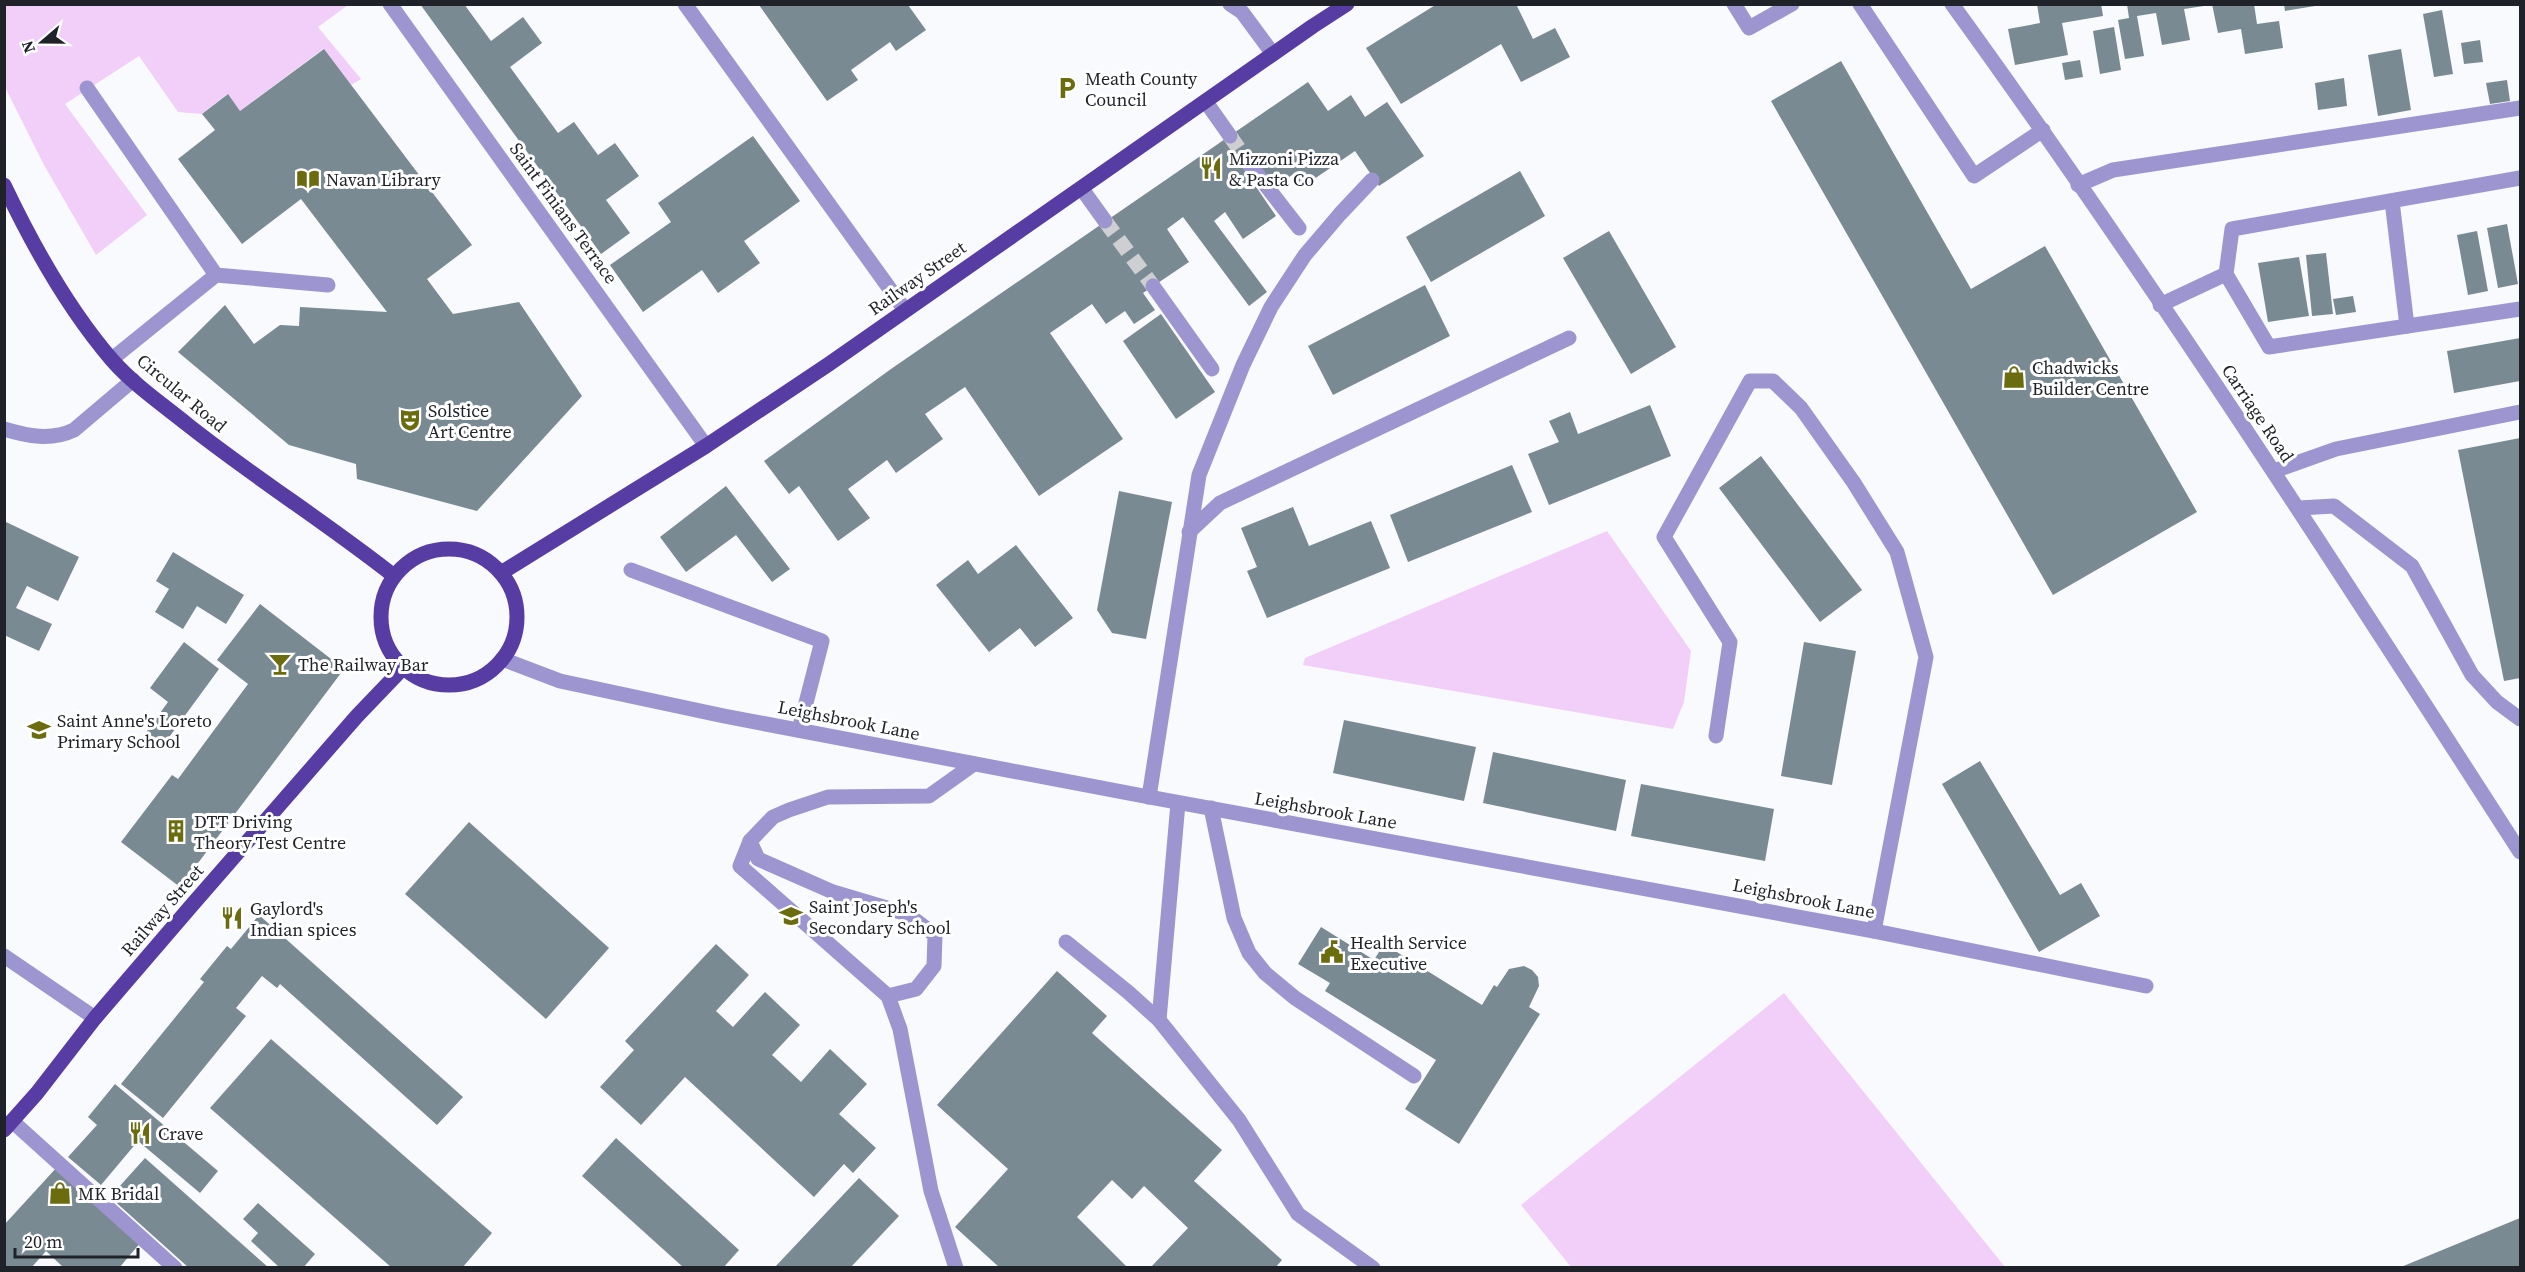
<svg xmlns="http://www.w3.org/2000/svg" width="2525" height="1272" viewBox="0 0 2525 1272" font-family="'Source Serif 4',serif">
  <rect width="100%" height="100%" fill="#f8fafd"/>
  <g fill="#f1cff9">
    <path d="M5,4l343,1 -30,22 43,52 -10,6 -28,-36 -83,62 -13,-17 -25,20 -24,-2 -39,-56 -74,48 82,111 -51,40 -52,-90 -39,-78z"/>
    <path d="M1607,531l84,120 -7,51 -11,27 -370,-64 2,-7z"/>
    <path d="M1784,993l221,274h-434l-50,-62z"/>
  </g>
  <g fill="#798a93">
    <path d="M420,4h44l27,37 32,-24 19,26 -32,24 48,66 16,-11 24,33 17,-12 24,33 -33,24 24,33 -29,21z"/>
    <path d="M1437,4h79l17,35 22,-11 15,29 -49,25 -20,-38 -100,60 -35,-56z"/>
    <path d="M2037,4h64l2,12 -41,7 6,32 -53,10 -7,-36 32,-6z"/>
    <path d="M2127,4h77v2l-20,3 6,31 -28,5 -6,-32 -19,3 7,40 -19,3 -7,-39 11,-2z"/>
    <path d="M2212,4h42l3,20 22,-3 4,27 -38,6 -4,-25 -23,4z"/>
    <path d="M2284,4h31v2l-30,5z"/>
    <path d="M759,5h149l18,25 -30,21 -6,-9 -39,28 7,10 -31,21z"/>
    <path d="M2442,10l11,64 -19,3 -11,-63z"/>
    <path d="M2114,27l7,43 -21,4 -7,-43z"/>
    <path d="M2480,40l3,22 -19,2 -3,-21z"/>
    <path d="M324,49l148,196 -45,34 26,35 66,-12 63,94 -105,115 -120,-32 -1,-15 -67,-19 -111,-93 47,-47 29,39 26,-19 19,1 1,-19 87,5 -86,-113 -59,45 -64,-85 37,-29 -13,-16 26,-20 12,17z"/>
    <path d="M2401,49l10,61 -33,6 -10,-61z"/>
    <path d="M2080,60l3,17 -18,3 -3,-17z"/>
    <path d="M1841,61l130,228 74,-43 152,266 -144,83 -282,-494z"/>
    <path d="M2344,78l3,28 -29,4 -3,-27z"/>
    <path d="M2507,80l3,21 -20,3 -4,-21z"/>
    <path d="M1308,82l20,29 23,-16 14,22 22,-15 37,54 -45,30 -24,-35 -54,37 -9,-13 -18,13 -19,-27 -11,8 32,47 -33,23 -18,-27 -11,9 53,71 -18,14 -66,-89 -16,12 22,33 -46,31 12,17 -21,14 -9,-13 -19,13 -14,-20 -42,29 73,106 -84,57 -74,-109 -40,27 18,25 -47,34 -9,-13 -39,29 22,29 -32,23 -39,-55 -10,8 -25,-33 127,-92z"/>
    <path d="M753,136l47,65 -56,40 16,22 -42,30 -16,-23 -59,42 -33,-47 61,-43 -13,-19z"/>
    <path d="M1520,171l25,45 -114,66 -25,-45z"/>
    <path d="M2507,224l11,60 -20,4 -11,-60z"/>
    <path d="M1609,231l67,116 -45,27 -68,-116z"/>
    <path d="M2477,231l11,60 -20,4 -11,-60z"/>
    <path d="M2326,253l7,61 -21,2 -6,-61z"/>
    <path d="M2299,257l10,59 -41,6 -10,-59z"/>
    <path d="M1425,285l25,51 -117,59 -25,-49z"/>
    <path d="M2353,296l3,16 -20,3 -3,-16z"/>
    <path d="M1161,314l54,78 -39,27 -53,-78z"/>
    <path d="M2520,338v43l-66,12 -7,-42z"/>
    <path d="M1650,405l21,51 -122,49 -21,-51 31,-12 -10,-21 21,-9 8,22z"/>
    <path d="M2520,438v240l-16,3 -46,-231z"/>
    <path d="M1761,456l101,134 -42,32 -101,-134z"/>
    <path d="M1512,465l20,47 -124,50 -18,-47z"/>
    <path d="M726,486l64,83 -18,13 -36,-47 -50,37 -26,-35z"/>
    <path d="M1119,491l53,11 -26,137 -34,-6 -15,-23z"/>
    <path d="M1293,507l16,39 62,-25 19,47 -123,50 -20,-47 10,-4 -16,-39z"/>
    <path d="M4,521l75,36 -21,44 -31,-15 -11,22 36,16 -13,27 -35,-16z"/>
    <path d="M1016,545l57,73 -38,29 -15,-19 -31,24 -53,-67 32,-25 10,14z"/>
    <path d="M173,552l71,43 -18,29 -29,-18 -14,23 -28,-17 14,-23 -13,-8z"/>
    <path d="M260,604l84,65 -164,218 -59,-45 51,-67 6,4 70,-95 -31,-24z"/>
    <path d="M184,642l35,27 -60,82 -17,-13 26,-36 -18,-14z"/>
    <path d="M1804,642l52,9 -24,134 -51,-9z"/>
    <path d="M1344,720l132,27 -12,54 -131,-28z"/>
    <path d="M1493,752l133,28 -10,51 -133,-28z"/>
    <path d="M1980,761l80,134 21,-12 19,33 -61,36 -97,-168z"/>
    <path d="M1641,784l133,25 -9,52 -134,-25z"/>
    <path d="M469,822l140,126 -63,71 -141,-125z"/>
    <path d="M259,915l204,182 -26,28 -157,-141 -3,4 -15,-12 -26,32 10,8 -83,102 -42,-34 83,-102 -4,-3 27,-33 4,3z"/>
    <path d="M1321,927l53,33 10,-16 98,61 12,-20 3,2 12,-18 15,-3 8,4 6,7 1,9 -10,21 11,7 -81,130 -54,-35 31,-49 -111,-69 5,-8 -32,-19z"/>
    <path d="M716,944l33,31 -33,36 17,16 32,-35 35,33 -28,30 29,27 29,-33 37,35 -28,30 37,34 -23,25 -9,-9 -30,33 -129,-120 -44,48 -41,-38 34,-37 -9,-9z"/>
    <path d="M1057,971l50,45 -15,17 130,117 -28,31 88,79 -7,8h-125l38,-40 -44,-42 -12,13 -20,-19 -35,37 51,51h-128l-45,-41 53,-58 -71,-64z"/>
    <path d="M271,1039l221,194 -30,35h-70l-182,-160z"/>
    <path d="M115,1084l103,87 -18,22 -62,-52 -37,44 -33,-28 29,-32 -9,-8z"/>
    <path d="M616,1138l123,112 -16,18h-39l-102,-92z"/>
    <path d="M145,1158l124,110h-80l-79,-71z"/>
    <path d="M58,1166l83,76 -22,26h-55l-18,-17 -15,17h-27v-43z"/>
    <path d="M859,1178l40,38 -49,52h-76z"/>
    <path d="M258,1203l57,51 -12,14h-23l-29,-27 7,-8 -15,-14z"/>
    <path d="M2520,1218v50h-119v-1z"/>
  </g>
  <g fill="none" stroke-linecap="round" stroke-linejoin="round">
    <g stroke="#cdcfd2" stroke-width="15" stroke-dasharray="15 8" stroke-linecap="butt">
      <path d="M1230,136l20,29"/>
      <path d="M1105,221l48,65"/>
    </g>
    <g stroke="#9d95cf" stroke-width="15">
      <path d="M390,4l316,442"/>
      <path d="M685,4l220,306"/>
      <path d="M1230,4l12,8 31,42"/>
      <path d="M1734,4l15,24 43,-24"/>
      <path d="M1860,4l114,172 69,-46"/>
      <path d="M1952,4c200,276 384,562 568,848"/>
      <path d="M87,88l129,187 112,10"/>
      <path d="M1206,102l24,34"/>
      <path d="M1250,165l49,63"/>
      <path d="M2520,178l-288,51 -6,45 43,73 251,-38"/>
      <path d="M2078,185l35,-15 407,-62"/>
      <path d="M1082,189l23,32"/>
      <path d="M2392,201l15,125"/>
      <path d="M1153,286l59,83"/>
      <path d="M2160,305l66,-31"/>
      <path d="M112,359l104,-84"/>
      <path d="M4,429c23,7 47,12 70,1l59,-50"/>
      <path d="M2274,471l62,-22 184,-37"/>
      <path d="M2299,508l35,-2 78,60 60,109 25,27 23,17"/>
      <path d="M1189,532l31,-29 349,-165"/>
      <path d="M631,570l191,71 -23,89"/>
      <path d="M502,659l58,22 164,35 425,81 725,134 272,55"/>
      <path d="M1716,736l14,-94 -66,-105 86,-156h23l28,27 53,75 43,69 29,105 -52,274"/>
      <path d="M1149,797l50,-322 44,-110 28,-58 34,-52 35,-41 32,-34"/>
      <path d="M1211,808l23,110 15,35 16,20 30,25 119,78"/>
      <path d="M750,841l-10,25 148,130 12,33 31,162 25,77"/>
      <path d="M1066,942l62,50 31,28 80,100 59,94 75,54"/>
      <path d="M4,956l91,62"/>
      <path d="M888,996l28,-7 18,-23 1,-31 -28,-21 -74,-22 -75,-33 -8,-18 23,-24 16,-7 39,-13 101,-1 45,-32"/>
      <path d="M1159,1020l19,-217"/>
      <path d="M12,1121l163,147"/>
    </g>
    <g stroke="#563ca3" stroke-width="15">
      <path d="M4,185c28,59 65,125 108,175 22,25 50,44 76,65 67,53 139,98 206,151"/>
      <circle cx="449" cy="617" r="68"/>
      <path d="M501,573l205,-127 123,-82 484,-338 34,-22"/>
      <path d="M4,1130l33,-37 58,-75 97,-113 165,-189 46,-48"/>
    </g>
  </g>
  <defs>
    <g id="parking-bare" transform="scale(1.8)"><path d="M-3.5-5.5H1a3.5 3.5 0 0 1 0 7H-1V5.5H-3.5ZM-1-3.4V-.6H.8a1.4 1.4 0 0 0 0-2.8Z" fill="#6a6c0e" stroke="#fff" stroke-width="2.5" paint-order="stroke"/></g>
    <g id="restaurant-bare" transform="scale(1.8)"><path d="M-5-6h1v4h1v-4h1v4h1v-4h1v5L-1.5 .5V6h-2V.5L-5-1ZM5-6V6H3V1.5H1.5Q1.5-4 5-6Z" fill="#6a6c0e" stroke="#fff" stroke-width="2.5" paint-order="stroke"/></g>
    <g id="library-bare" transform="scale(1.8)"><path d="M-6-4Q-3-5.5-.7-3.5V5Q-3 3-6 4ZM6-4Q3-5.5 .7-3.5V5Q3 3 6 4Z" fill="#6a6c0e" stroke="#fff" stroke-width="2.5" paint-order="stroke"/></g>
    <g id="shop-bare" transform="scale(1.8)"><path d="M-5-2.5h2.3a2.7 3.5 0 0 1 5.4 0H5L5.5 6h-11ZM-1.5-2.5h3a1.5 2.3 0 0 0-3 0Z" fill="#6a6c0e" stroke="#fff" stroke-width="2.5" paint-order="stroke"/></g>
    <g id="theatre-bare" transform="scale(1.8)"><path d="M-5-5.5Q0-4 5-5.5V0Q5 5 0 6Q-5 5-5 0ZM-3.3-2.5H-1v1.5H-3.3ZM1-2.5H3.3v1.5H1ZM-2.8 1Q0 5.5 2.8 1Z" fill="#6a6c0e" stroke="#fff" stroke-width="2.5" paint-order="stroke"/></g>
    <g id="bar-bare" transform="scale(1.8)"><path d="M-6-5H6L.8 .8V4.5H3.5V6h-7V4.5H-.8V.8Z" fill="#6a6c0e" stroke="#fff" stroke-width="2.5" paint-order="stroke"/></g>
    <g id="school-bare" transform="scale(1.8)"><path d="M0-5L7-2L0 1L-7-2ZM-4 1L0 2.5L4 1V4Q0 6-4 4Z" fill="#6a6c0e" stroke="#fff" stroke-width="2.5" paint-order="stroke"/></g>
    <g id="building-bare" transform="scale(1.8)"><path d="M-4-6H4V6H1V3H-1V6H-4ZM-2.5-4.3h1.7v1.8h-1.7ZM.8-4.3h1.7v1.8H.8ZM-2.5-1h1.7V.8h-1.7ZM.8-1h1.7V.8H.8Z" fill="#6a6c0e" stroke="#fff" stroke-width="2.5" paint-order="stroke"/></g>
    <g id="civic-bare" transform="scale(1.8)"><path d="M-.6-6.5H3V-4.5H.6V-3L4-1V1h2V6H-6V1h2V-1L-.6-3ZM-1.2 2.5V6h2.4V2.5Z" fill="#6a6c0e" stroke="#fff" stroke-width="2.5" paint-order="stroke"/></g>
  </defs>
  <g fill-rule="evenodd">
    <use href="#parking-bare" x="1067" y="88"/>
    <use href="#restaurant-bare" x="1211" y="168"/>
    <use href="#library-bare" x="308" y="179"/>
    <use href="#shop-bare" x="2014" y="377"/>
    <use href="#theatre-bare" x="410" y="420"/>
    <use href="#bar-bare" x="280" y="664"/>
    <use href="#school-bare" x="39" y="730"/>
    <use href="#building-bare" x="176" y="831"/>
    <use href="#school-bare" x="791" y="916"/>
    <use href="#restaurant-bare" x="232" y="918"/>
    <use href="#civic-bare" x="1332" y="952"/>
    <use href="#restaurant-bare" x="140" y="1133"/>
    <use href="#shop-bare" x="60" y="1193"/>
  </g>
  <g text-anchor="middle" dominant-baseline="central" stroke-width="6" stroke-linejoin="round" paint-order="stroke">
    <g font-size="18" fill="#1f2228" stroke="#fff" text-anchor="start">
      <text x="1085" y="78">Meath County<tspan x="1085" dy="21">Council</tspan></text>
      <text x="1229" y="158">Mizzoni Pizza<tspan x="1229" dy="21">&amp; Pasta Co</tspan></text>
      <text x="326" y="179">Navan Library</text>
      <text x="2032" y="367">Chadwicks<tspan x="2032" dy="21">Builder Centre</tspan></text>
      <text x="428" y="410">Solstice<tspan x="428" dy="21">Art Centre</tspan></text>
      <text x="298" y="664">The Railway Bar</text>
      <text x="57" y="720">Saint Anne's Loreto<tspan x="57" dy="21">Primary School</tspan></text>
      <text x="194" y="821">DTT Driving<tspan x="194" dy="21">Theory Test Centre</tspan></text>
      <text x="809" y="906">Saint Joseph's<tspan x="809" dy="21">Secondary School</tspan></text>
      <text x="250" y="908">Gaylord's<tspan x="250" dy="21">Indian spices</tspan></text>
      <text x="1350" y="942">Health Service<tspan x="1350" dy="21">Executive</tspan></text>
      <text x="158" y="1133">Crave</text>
      <text x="78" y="1193">MK Bridal</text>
    </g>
    <g font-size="18" fill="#1f2228" stroke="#fff">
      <text transform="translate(564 213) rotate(54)">Saint Finians Terrace</text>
      <text transform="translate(917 278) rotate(-35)">Railway Street</text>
      <text transform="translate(182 393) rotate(40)">Circular Road</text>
      <text transform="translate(2258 413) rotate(56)">Carriage Road</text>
      <text transform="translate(849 720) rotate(11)">Leighsbrook Lane</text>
      <text transform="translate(1326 810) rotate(10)">Leighsbrook Lane</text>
      <text transform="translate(1804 898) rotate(11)">Leighsbrook Lane</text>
      <text transform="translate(162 910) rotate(-49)">Railway Street</text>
    </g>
  </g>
  <rect width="2525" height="1272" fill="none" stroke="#1f2228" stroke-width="12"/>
  <g transform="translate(42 42) rotate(250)" stroke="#ffffff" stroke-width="4.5" paint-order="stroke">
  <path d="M0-4.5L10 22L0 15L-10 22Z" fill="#1f2228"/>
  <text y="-9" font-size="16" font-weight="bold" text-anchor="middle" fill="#1f2228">N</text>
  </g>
  <path d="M15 1248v9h123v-9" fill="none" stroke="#1f2228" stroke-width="3"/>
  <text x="24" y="1248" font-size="18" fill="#1f2228" stroke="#ffffff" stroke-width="4.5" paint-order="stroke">20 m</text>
</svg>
